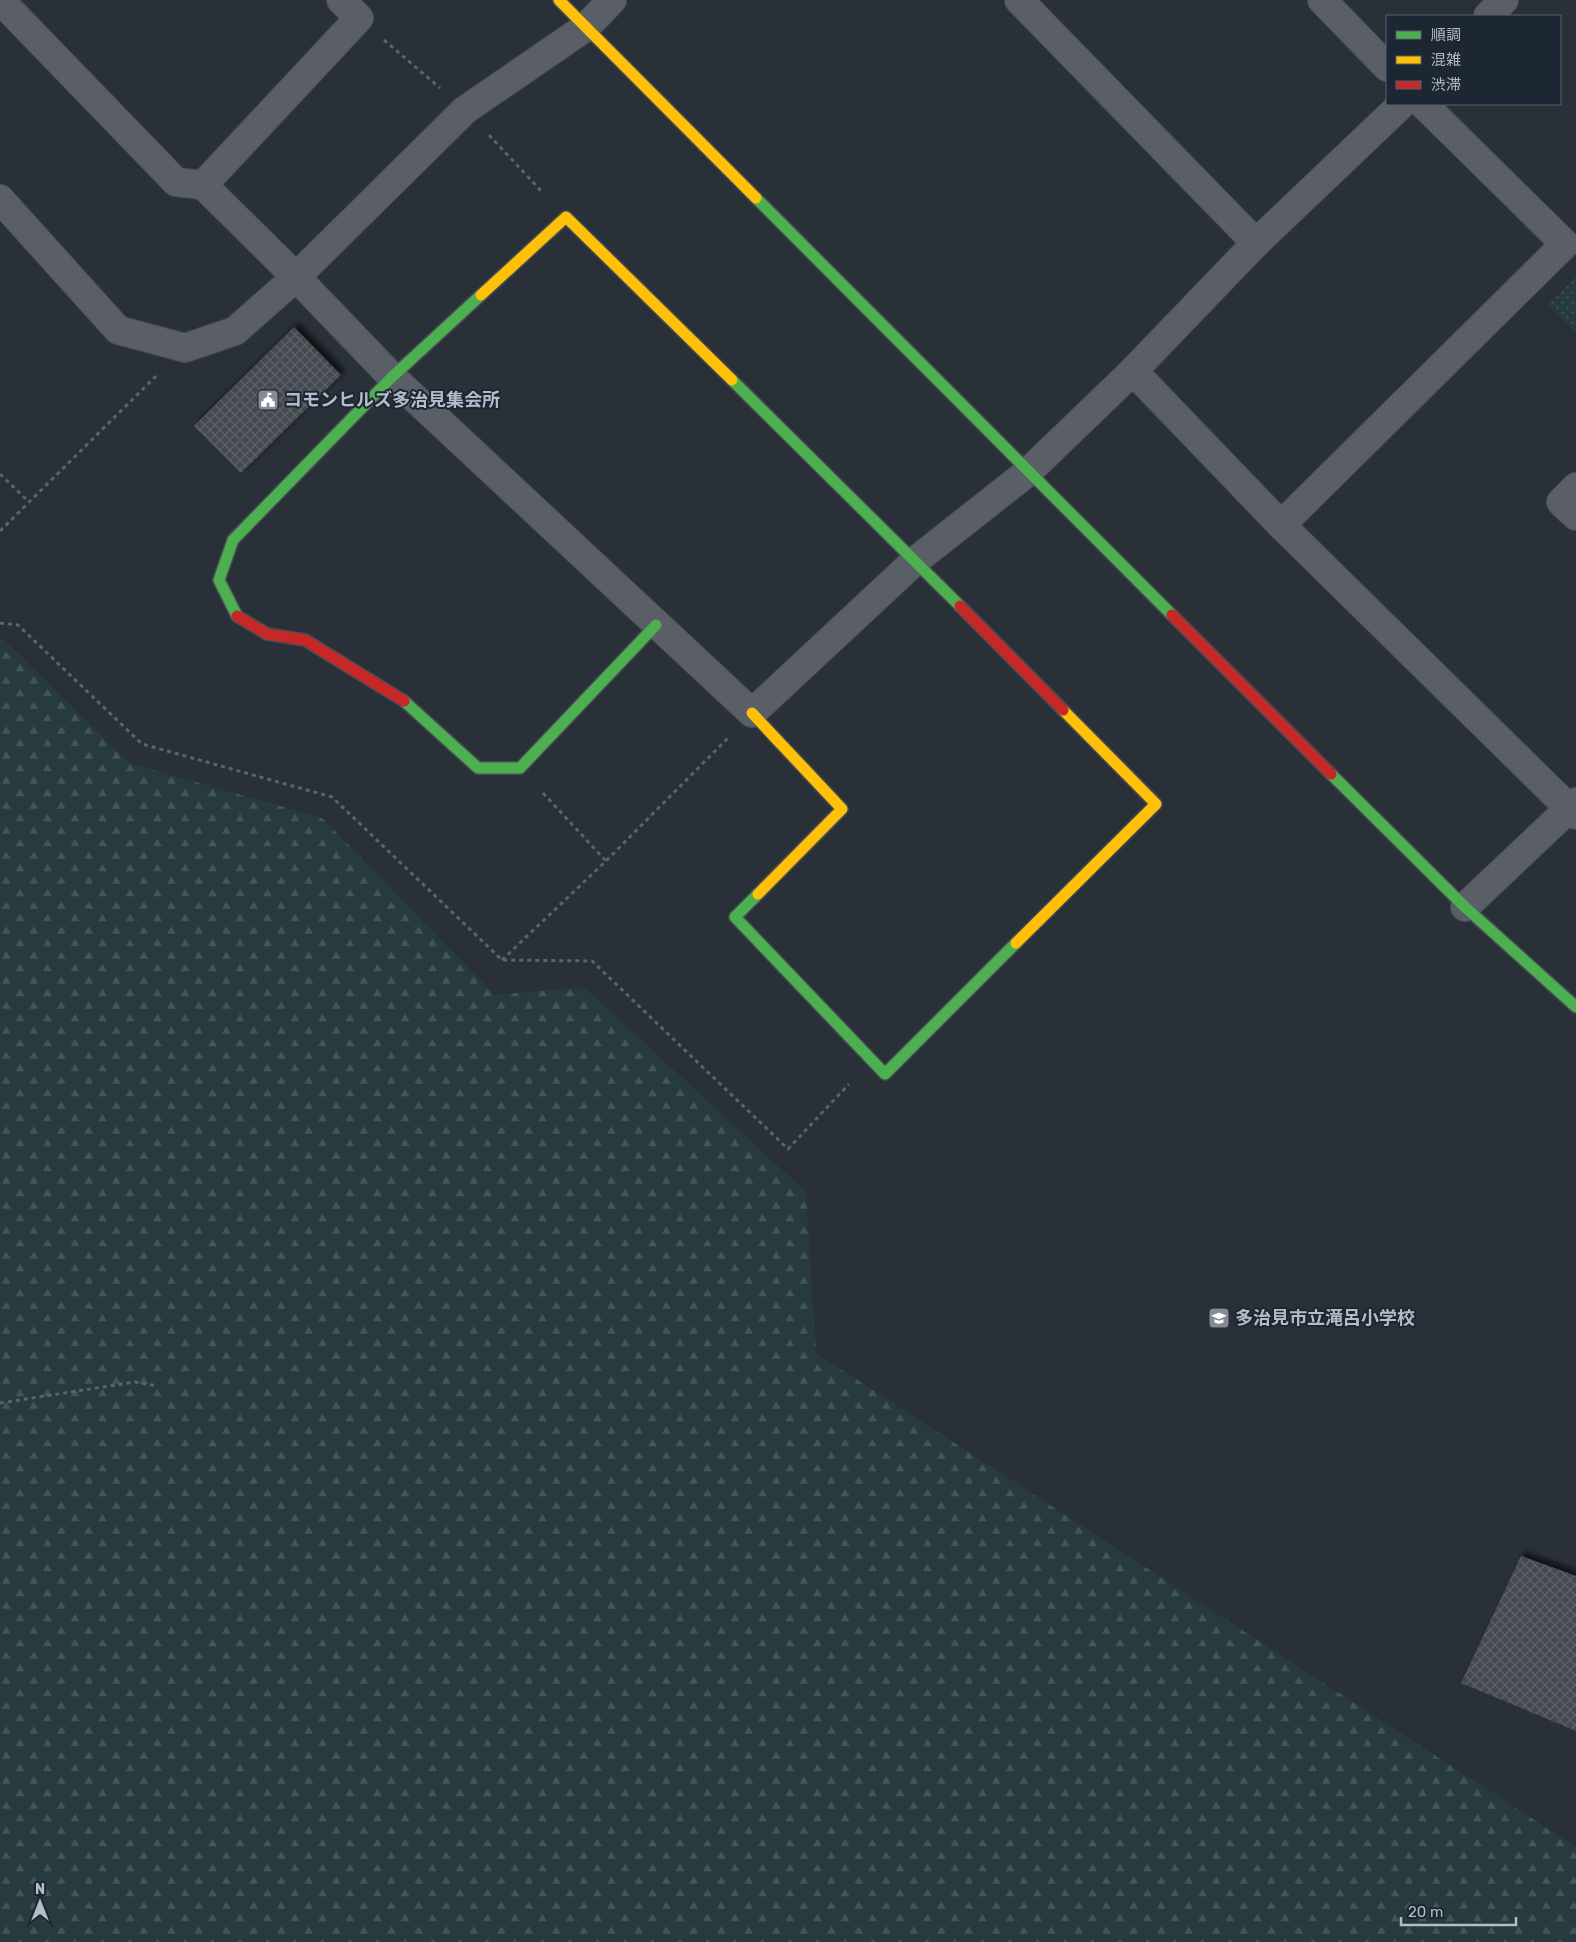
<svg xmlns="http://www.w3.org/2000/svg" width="1576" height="1942" viewBox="0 0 1576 1942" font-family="Rubik,'Noto Sans JP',sans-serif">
  <defs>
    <pattern id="forest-firs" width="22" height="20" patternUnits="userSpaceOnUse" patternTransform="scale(1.25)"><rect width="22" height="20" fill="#273a3e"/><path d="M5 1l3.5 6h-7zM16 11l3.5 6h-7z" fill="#445559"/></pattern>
    <pattern id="park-dots" width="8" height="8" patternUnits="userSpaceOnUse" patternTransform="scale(1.25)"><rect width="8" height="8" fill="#273a3e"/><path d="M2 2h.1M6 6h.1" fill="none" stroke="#445559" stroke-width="1.8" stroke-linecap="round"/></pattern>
    <pattern id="building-cross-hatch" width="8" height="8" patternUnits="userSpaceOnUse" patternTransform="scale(1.25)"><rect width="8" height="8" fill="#444950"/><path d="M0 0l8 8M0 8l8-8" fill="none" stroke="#5d6168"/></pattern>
    <filter id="shadow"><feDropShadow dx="4.5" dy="-4.5" stdDeviation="2.5" flood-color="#0009"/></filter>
  </defs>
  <rect width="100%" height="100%" fill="#2a3038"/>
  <path fill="url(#forest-firs)" d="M0,638h2l127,125 193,55 173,177 89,-8 222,205 10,161 760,494v95h-1576z"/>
  <path fill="url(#park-dots)" d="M1576,276v57l-28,-28z"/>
  <g fill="url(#building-cross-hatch)" filter="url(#shadow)">
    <path d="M294,327l47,48 -100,98 -47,-47z"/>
    <path d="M1521,1556l55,20v155l-115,-48z"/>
  </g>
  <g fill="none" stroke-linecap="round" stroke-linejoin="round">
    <g stroke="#484c53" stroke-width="30">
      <g id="street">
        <path d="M0,0l176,182 27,3 156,-167 -18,-18"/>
        <path d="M1019,0l237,243"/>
        <path d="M1322,0l65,67"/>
        <path d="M1488,16l16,-16"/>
        <path d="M203,185l93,92 96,100 360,336 163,-152 113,-89 105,-101 123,-128 146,-139"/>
        <path d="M0,199l118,131 67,18 50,-17 61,-54 169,-167 121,-83 26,-27"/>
        <path d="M1133,371l148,154 295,290"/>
        <path d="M1576,487l-15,15 15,14"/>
        <path d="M1281,525l284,-281 -142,-140"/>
        <path d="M1465,907l111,-105"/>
      </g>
    </g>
    <g stroke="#484c53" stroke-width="14">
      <g id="fast">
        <path d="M756,198l416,417"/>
        <path d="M732,380l228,226"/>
        <path d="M237,616l-18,-36 14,-40 159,-163 89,-82"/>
        <path d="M404,701l74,67h42l136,-143"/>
        <path d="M1331,774l134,133 111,100"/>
        <path d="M758,894l-23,23 150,157 131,-131"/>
      </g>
    </g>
    <g stroke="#484c53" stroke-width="14">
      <g id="slow">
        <path d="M559,0l197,198"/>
        <path d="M481,295l85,-78 166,163"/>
        <path d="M752,713l90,96 -84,85"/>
        <path d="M1016,943l140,-139 -93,-94"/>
      </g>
    </g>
    <g stroke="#484c53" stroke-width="14">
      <g id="jam">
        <path d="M960,606l103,104"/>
        <path d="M1172,615l159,159"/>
        <path d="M237,616l30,18 38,6 99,61"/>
      </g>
    </g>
    <g stroke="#5d636a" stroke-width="3" stroke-dasharray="4 4" stroke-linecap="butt">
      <path d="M384,40l56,48"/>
      <path d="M489,135l54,58"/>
      <path d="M0,474l29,28"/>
      <path d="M0,531l156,-155"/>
      <path d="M0,623l18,2 124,119 190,53 170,163 90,1 196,188 61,-65"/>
      <path d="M543,793l63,68"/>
      <path d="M502,960l104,-99 123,-124"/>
      <path d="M0,1403l135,-21 23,4"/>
    </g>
    <use href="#street" stroke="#5a5e66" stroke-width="28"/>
    <use href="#fast" stroke="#4caf50" stroke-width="11"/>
    <use href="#slow" stroke="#ffc107" stroke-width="11"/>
    <use href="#jam" stroke="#c62828" stroke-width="11"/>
  </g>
  <defs>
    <g id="civic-square" transform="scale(1.125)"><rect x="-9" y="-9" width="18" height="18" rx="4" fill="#848b96" stroke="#1d2633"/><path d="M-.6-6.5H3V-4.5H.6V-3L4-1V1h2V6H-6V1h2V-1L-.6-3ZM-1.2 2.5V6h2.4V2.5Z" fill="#fff"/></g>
    <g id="school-square" transform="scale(1.125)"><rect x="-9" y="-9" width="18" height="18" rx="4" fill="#848b96" stroke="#1d2633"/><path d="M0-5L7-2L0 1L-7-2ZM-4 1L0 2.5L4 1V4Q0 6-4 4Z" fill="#fff"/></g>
  </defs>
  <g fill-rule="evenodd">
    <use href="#civic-square" x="268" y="400"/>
    <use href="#school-square" x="1219" y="1318"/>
  </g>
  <g text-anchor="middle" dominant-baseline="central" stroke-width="4" stroke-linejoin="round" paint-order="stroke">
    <g font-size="18" font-weight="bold" fill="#b4bcc9" stroke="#1d2633" text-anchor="start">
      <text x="284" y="400">コモンヒルズ多治見集会所</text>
      <text x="1235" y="1318">多治見市立滝呂小学校</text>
    </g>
  </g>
  <rect x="1386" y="15" width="175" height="90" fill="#1d2633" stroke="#59626f"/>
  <rect x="1396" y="31" width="25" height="8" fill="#4caf50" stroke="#59626f"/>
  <text x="1431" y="40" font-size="15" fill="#b4bcc9">順調</text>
  <rect x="1396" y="56" width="25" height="8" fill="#ffc107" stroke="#59626f"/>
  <text x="1431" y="65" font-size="15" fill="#b4bcc9">混雑</text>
  <rect x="1396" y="81" width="25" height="8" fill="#c62828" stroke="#59626f"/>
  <text x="1431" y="90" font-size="15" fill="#b4bcc9">渋滞</text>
  <g transform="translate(40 1902)" stroke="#1d2633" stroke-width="4" paint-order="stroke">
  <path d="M0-4L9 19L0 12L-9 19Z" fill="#b4bcc9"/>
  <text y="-8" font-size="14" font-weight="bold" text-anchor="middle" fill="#b4bcc9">N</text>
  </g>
  <path d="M1401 1917v8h115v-8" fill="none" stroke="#b4bcc9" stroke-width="2.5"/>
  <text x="1408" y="1917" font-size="15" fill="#b4bcc9" stroke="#1d2633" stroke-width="4" paint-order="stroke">20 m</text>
</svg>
